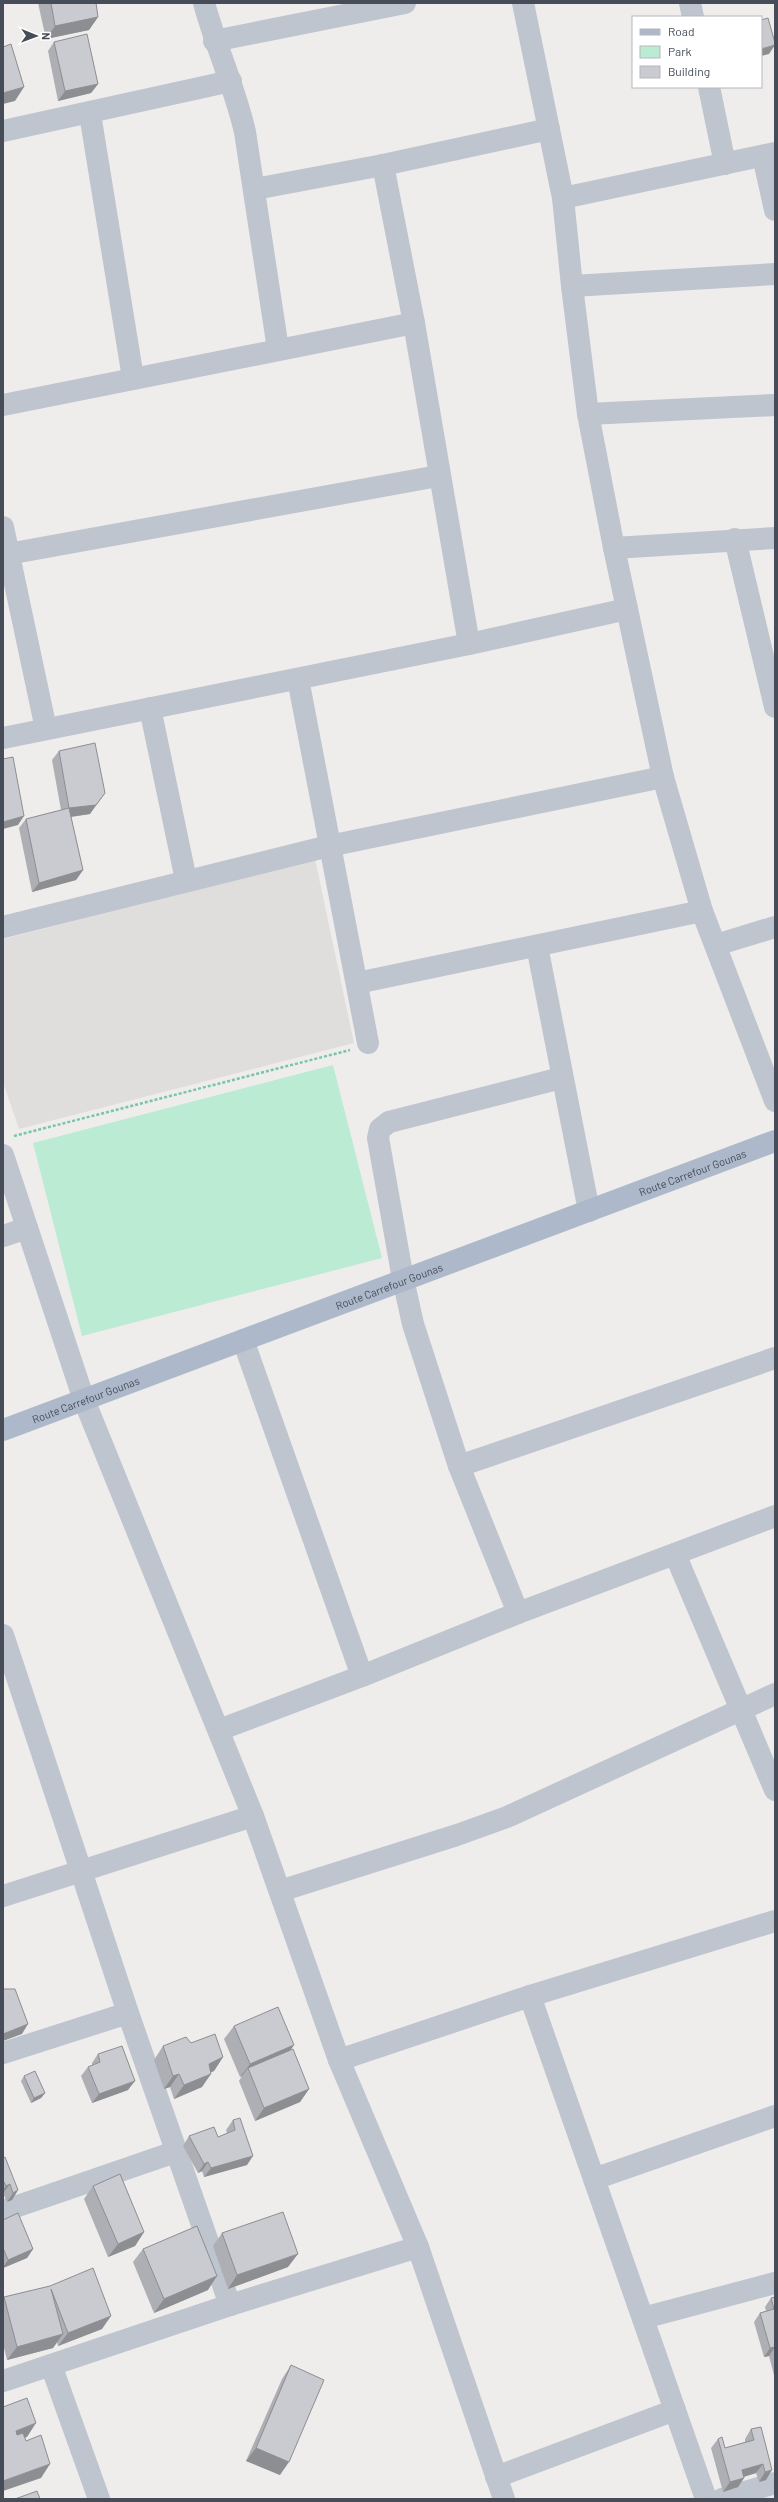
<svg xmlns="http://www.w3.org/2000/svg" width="778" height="2502" viewBox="0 0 778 2502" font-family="Barlow,sans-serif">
  <rect width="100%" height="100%" fill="#efecec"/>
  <path fill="#e0dddd" d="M315,859l39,184 -335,86 -16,-47v-143z"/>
  <path fill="#bcebd3" d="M333,1065l49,193 -300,78 -49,-193z"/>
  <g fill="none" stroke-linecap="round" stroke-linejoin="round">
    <path stroke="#77c6a7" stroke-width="2.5" stroke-dasharray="3 2" stroke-linecap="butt" d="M14,1136l336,-86"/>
    <g stroke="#bec5ce" stroke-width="22">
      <path d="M204,3c12,44 31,85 41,129l33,217"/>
      <path d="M523,3l40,195 9,88 16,128 26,134 49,229 39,134 73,190"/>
      <path d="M690,3l3,14"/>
      <path d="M214,41l191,-38"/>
      <path d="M709,87l16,77"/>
      <path d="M90,114l43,264"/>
      <path d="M3,131l228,-50"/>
      <path d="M763,156l12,54"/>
      <path d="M383,165l31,158 55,321"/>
      <path d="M255,189l128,-24 166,-36"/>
      <path d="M563,198l212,-45"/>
      <path d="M572,286l203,-12"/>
      <path d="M3,405l411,-82"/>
      <path d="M588,414l187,-9"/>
      <path d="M3,527l43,202"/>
      <path d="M735,539l40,168"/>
      <path d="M614,548l161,-10"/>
      <path d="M8,554l430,-78"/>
      <path d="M298,679l70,364"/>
      <path d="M150,708l36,172"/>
      <path d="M3,738l466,-94 158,-35"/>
      <path d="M3,927l326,-81 334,-69"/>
      <path d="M716,945l59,-18"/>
      <path d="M537,946l52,265"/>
      <path d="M357,983l345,-72"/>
      <path d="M3,1155l81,245 169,416 86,244 79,187 86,252"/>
      <path d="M3,1236l24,-8"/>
      <path d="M243,1340l119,336"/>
      <path d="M459,1466l316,-108"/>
      <path d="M675,1554l100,236"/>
      <path d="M518,1613l-59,-147 -46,-142 -10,-45 -25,-141 2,-9 9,-7 172,-44"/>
      <path d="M3,1635l125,378 102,292"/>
      <path d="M219,1730l143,-54 156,-63 257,-97"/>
      <path d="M280,1891l177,-56 50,-18 268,-123"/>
      <path d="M3,1896l250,-80"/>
      <path d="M530,1996l176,503"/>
      <path d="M3,2053l125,-40"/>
      <path d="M339,2060l191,-64 245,-75"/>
      <path d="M594,2179l181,-63"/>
      <path d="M3,2211l172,-59"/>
      <path d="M643,2318l132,-35"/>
      <path d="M51,2365l48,134"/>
      <path d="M3,2381l227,-76 188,-58"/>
      <path d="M496,2477l179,-67"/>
      <path d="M722,2499l53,-16"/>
    </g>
    <path stroke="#adb9ca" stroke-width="22" id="s1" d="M3,1430l772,-289"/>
  </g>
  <g fill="#aeafb4">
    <path d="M38,3h58l2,14 -9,13 -43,9z"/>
    <path d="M54,42l44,42 -7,9 -33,8 -10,-50z"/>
    <path d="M59,751l31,63 -19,3 12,53 -7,10 -44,12 -13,-64 7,-9 35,-9 -9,-50z"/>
    <path d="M234,2026l60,19 -4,5 19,39 -9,13 -45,19 -16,-40 3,-5 -2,1 -16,-38z"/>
    <path d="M191,2043l32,14 -9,14 -3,1 -9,15 -28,12 -4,-12 -6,2 -10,-29 9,-14z"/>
    <path d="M98,2054l30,36 -36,13 -11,-27 7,-9 4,-2v-2z"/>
    <path d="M24,2076l21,17 -4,5 -10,5 -10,-22z"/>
    <path d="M233,2120l14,45 -43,12 -2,-6 -4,2 -15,-27 6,-10 29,1 9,-4 -1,-3z"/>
    <path d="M3,2158l15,32 -6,10 -5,2 -4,-9z"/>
    <path d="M93,2186l51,46 -9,14 -27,11 -24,-58z"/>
    <path d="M3,2220l30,29 -6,9 -24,10z"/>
    <path d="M222,2233l66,34 -60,22 -15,-43z"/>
    <path d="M143,2249l65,41 -54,23 -21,-51z"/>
    <path d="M50,2286l52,43 -44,17 -1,-4 -4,6 -46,12 -4,-16v-46l1,-1z"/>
    <path d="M775,2297v82l-6,-23 -5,1 -10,-35 6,-9 6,-2 -1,-4 6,-9z"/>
    <path d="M291,2365l-11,110 -34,-14 36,-82z"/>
    <path d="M761,2427l5,53 -7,2 -3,-9 -12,4v1l-6,9 -15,5 -12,-44 7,-9 7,9 20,-6v-3l6,-10z"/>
  </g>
  <g fill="#8d8e92">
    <path d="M98,17l-9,13 -43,9 9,-13z"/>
    <path d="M775,45l-6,9 -8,2v-7z"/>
    <path d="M98,84l-7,9 -33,8 7,-10z"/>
    <path d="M24,87l-9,14 -12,3v-11z"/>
    <path d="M105,793l-15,21 -28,4 7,-10z"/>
    <path d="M24,816l-6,9 -15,4v-7z"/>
    <path d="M83,870l-7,10 -44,12 7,-9z"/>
    <path d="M28,2024l-6,10 -19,7v-7z"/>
    <path d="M294,2045l-10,14 -36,9 -6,8 -2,1 10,-13z"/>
    <path d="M223,2057l-9,14 -15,6 10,-13z"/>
    <path d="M179,2074l-9,13 -6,2 9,-13z"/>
    <path d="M211,2074l-9,13 -28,12 10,-14z"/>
    <path d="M135,2081l-7,9 -36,13 7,-9z"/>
    <path d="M309,2089l-9,13 -45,19 9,-13z"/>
    <path d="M45,2093l-4,5 -10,5 3,-5z"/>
    <path d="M253,2156l-6,9 -43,12 7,-9z"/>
    <path d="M208,2162l-6,9 -4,2 6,-9z"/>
    <path d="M10,2184l-7,9v-3l3,-4z"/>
    <path d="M18,2190l-6,10 -5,2 6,-9z"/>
    <path d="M144,2232l-9,14 -27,11 10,-13z"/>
    <path d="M33,2249l-6,9 -24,10v-1l5,-7z"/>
    <path d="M298,2254l-10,13 -60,22 9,-14z"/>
    <path d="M217,2276l-9,14 -54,23 10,-14z"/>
    <path d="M111,2316l-9,13 -44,17 10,-13z"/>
    <path d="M63,2334l-10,14 -46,12 10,-13z"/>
    <path d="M775,2347l-6,9 -5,1 6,-9z"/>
    <path d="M36,2423l-9,14 -21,7 10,-13z"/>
    <path d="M256,2448l33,14 -9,13 -34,-14z"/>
    <path d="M50,2464l-9,14 -38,13v-10z"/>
    <path d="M763,2464l-7,9 -20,6 6,-9z"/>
    <path d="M772,2470l-6,10 -7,2 6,-10z"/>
    <path d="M744,2478l-6,9 -15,5 7,-10z"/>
  </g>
  <g fill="#cacbd1" stroke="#8d8e92">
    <path d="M51,3h45l2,14 -43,9z"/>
    <path d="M768,18l7,25v2l-14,4v-29z"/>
    <path d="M87,34l11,50 -33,7 -11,-49z"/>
    <path d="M11,44l13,43 -21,6v-46z"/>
    <path d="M95,743l10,50 -9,12 -27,3 -10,-57z"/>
    <path d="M13,757l11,59 -21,6v-63z"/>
    <path d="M69,808l14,62 -44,13 -13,-64z"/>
    <path d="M3,1989h12l13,35 -25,10z"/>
    <path d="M278,2007l16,38 -44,19 -16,-38z"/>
    <path d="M215,2034l8,23 -14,7 2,10 -27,11 -5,-11 -6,2 -10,-30 23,-9 5,6z"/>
    <path d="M122,2046l13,35 -36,13 -11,-27 12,-5 -2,-8z"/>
    <path d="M293,2049l16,40 -45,19 -16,-40z"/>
    <path d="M35,2071l10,22 -11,5 -10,-22z"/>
    <path d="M240,2118l13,38 -42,12 -3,-6 -4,2 -15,-28 25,-9 4,10 17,-7 -2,-10z"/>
    <path d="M5,2157l13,33 -5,3 -3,-9 -4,2 -2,-4h-1v-24z"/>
    <path d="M120,2174l24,58 -26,12 -25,-58z"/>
    <path d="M283,2212l15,42 -61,21 -15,-42z"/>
    <path d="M18,2213l15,36 -25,11 -5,-12v-28z"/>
    <path d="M197,2226l20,50 -53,23 -21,-50z"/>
    <path d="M93,2268l18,48 -43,17 -17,-44 12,45 -46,13 -13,-50 46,-11z"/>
    <path d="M775,2297v50l-5,1 -10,-35 14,-4 -3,-11z"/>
    <path d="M291,2365l33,15 -35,82 -33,-14z"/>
    <path d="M27,2398l9,25 -20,8 1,4 6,-2 3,8 15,-6 9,29 -47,17v-74z"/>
    <path d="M761,2427l11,43 -7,2 -2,-8 -21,6 2,8 -14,4 -12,-43 4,-2 3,11 29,-8 -3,-11z"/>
    <path d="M37,2491l3,8h-25z"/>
  </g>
  <g text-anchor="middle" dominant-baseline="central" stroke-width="4" stroke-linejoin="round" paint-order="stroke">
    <g font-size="11" fill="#464d58" stroke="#fff">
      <text stroke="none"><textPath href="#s1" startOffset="736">Route Carrefour Gounas</textPath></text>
      <text stroke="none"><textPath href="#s1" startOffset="412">Route Carrefour Gounas</textPath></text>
      <text stroke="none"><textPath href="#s1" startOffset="88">Route Carrefour Gounas</textPath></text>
    </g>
  </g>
  <rect width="778" height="2502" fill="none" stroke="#464d58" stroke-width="8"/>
  <rect x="632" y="16" width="130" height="72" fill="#ffffff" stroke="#b5b8bc"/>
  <rect x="640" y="29" width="20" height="6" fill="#adb9ca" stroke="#b5b8bc"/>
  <text x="668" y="36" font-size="12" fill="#464d58">Road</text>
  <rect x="640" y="46" width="20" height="12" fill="#bcebd3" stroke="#b5b8bc"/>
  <text x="668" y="56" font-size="12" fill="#464d58">Park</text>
  <rect x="640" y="66" width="20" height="12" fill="#cacbd1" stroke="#b5b8bc"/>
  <text x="668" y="76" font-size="12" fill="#464d58">Building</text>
  <g transform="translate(36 36) rotate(91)" stroke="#ffffff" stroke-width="3" paint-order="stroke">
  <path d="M0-3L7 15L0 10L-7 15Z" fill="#464d58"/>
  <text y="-6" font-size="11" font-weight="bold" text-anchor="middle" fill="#464d58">N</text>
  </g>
</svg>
